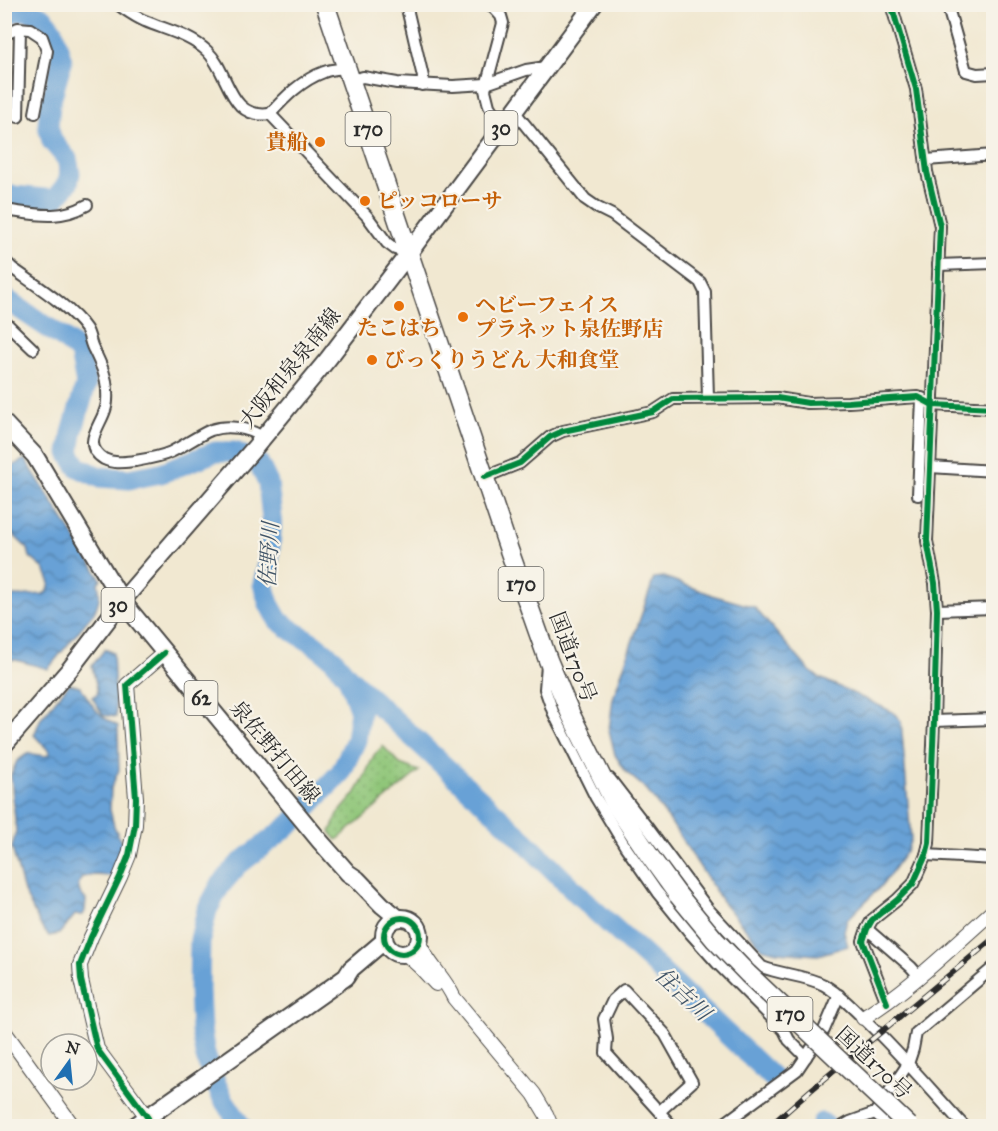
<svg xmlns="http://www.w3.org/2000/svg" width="998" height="1131" viewBox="0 0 998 1131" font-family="'IM FELL Great Primer','Noto Serif JP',serif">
  <defs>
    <pattern id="park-dots" width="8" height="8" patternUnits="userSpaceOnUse" patternTransform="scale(1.5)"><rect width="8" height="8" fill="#90c679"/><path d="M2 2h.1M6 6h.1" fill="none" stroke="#76a163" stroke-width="1.8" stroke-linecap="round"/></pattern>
    <pattern id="water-waves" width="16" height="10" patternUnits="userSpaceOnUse" patternTransform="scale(1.5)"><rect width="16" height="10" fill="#67a1d6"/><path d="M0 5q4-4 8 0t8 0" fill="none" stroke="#5583ae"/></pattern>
  </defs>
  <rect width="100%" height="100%" fill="#f7f3e8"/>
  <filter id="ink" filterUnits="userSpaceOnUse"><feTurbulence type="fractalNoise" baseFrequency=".0167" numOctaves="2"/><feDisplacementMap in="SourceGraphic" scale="12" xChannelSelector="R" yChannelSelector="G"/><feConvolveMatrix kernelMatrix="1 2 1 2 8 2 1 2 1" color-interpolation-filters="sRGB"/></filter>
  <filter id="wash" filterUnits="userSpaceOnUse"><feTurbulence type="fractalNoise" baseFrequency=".008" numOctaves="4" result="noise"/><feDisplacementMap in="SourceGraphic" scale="24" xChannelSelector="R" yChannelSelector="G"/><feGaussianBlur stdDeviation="1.35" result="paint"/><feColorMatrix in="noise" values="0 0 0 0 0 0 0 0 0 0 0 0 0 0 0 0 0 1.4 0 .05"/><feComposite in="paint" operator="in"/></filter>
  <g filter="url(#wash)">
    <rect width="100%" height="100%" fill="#f1e8d1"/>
    <path fill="url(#park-dots)" stroke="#5e7852" stroke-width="1.5" d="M383,746l17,18 19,7 -82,69 -7,-8 8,-18 17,-20 7,-12 12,-27z"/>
    <g fill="url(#water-waves)" stroke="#496680" stroke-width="1.5">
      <path d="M25,459l76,120 -3,4c3,10 1,18 -3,28l-47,58 -32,-9 -11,-1v-62l38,-3 5,-3 2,-8 -6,-14 -14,-12 -2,-8 -22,-21 -1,-7v-51z"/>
      <path d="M664,577l51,19 39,11 55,63 9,7 75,35 8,9 10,118 -4,11 -24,34 -36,36 -3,12 4,14 -30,9 -42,-3 -14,-4 -40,-47 -52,-80 -25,-33 -19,-16 -11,-17 -6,-25 4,-32 41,-120z"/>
      <path d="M105,649l8,4 3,64 -13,-2 -11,-18 6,-4 -6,-27z"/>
      <path d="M69,684l11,2c13,20 16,29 38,40l1,44 -8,18 -1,22 4,16 10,22 -11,28 -19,-1 -12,2 -4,8 2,8 6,7 -1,11 -2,4h-8l-16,19 -10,2 -7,-8 -18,-36 -12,-44 4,-17 -5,-56 6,-14 11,-8 16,3 5,-1v-4l-15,-16 7,-17z"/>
    </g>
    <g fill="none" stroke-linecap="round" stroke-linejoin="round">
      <g stroke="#67a1d6" stroke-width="21">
        <path d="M4,13l23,-3 16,8 10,13 9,30 -12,43 -2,22 4,15 15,18 3,14 -2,10 -14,17 -50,-5"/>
        <path d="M4,298l58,39 18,15 6,32 -14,49 -3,20 9,14 21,10 30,2 32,-6 54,-21h20l24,12 9,19 4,35 -3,42 -6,24 6,20 9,16 15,11 21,13 19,15 15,18 12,34 -4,29 -15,32 -50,52 -53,41 -18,21 -13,24 -7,30 -1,50 2,40 4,24 6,19 12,26 18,27"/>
        <path d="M350,679l159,147 83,82 57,52 126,120"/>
        <path d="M822,1123l4,3"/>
      </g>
    </g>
  </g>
  <g filter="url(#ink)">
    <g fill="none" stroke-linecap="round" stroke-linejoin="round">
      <g stroke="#494744" stroke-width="14">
        <g id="minor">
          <path d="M117,4c9,6 18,13 28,17 21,9 45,14 62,30 23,22 21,69 63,63l97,102 20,27 8,6 14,4"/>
          <path d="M406,4l17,73 -1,8"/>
          <path d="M490,4l11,12 2,7 -18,67 4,16 9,14 6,4"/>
          <path d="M947,4l19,67 11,3 17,-1"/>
          <path d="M4,35l14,-7 12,1 12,8 5,14 -12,62"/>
          <path d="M352,80l11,-3 34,6 56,3 33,-2 40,-14 20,-3"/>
          <path d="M514,111l71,88 13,9 14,7 88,67 5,10 3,106"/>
          <path d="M270,114c15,-17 32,-34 54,-42 7,-3 16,-3 24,-4"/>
          <path d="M18,117l2,-88"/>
          <path d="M926,160l68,-5"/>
          <path d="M4,210c31,4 55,11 83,-5"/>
          <path d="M4,260l8,8c22,16 59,39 74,61 4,6 4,15 8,21 6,13 12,24 13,39 0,6 1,12 -1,18 -4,18 -26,37 -2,52 10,5 21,3 31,2 12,-2 25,-4 36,-9 13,-6 26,-16 40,-22 17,-6 37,-2 52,7"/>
          <path d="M938,265l56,-2"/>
          <path d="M4,321l29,28"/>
          <path d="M930,467l64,4"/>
          <path d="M485,477l35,-14 30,-26 13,-6 90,-19 20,-13 104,-1 31,5 40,-1 70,-5 15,8 61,3"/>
          <path d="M918,495l4,-97"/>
          <path d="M937,610l57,-2"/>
          <path d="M547,665l-2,24 8,23 43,86 29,48 32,46 34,42 26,29 67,67 5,10 17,17"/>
          <path d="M934,721l60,-2"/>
          <path d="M610,779l37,48 61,82 54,58c20,8 43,8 62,18 15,9 27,21 39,33 36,34 68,72 101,108"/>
          <path d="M926,855l68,4"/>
          <path d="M867,929l44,38 8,9"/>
          <path d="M887,1003l-24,-62 4,-12 5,-9 25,-20 16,-16 13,-29 3,-12 5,-122 3,-111 -2,-27 -8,-42 13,-315 -13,-54 -11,-83 -25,-85"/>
          <path d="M660,1111l32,-29 -27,-48 -41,-44 -11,10 -9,19 3,20 -1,14 66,73"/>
          <path d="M875,1113l16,13"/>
          <path d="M721,1126l76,-56 27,-40 15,-35"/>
          <path d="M843,1126l7,-4 25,-9 33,-49 5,-15 3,-16 78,-66"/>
        </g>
      </g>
      <g stroke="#494744" stroke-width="16">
        <g id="tertiary">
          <path d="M419,943c8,20 26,35 35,55l80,96 12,20 5,12"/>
          <path d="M406,954l15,14 15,16"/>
          <path d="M863,1018c48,-30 89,-71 131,-108"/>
          <path d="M4,1031l69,95"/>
          <path d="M148,1118l-51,-69 -16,-69 -1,-15 11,-28 29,-60 9,-22 6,-30 1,-27 -9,-113 37,-32"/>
        </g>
      </g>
      <g stroke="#494744" stroke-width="20">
        <g id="primary">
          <path d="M4,423l31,33 87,145 197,239 29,33 9,6 25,26 16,13"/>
          <path d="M4,745l66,-76 52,-68 135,-156 71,-86 81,-106 185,-249"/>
          <circle cx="402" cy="936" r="18"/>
          <path d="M135,1126l211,-149 5,-8 33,-28"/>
        </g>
      </g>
      <g stroke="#494744" stroke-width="21">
        <path id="trunk" d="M325,4l184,546 39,110 23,55 44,89 34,51 29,40"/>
      </g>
      <use href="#minor" stroke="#fff" stroke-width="10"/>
      <use href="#tertiary" stroke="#fff" stroke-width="14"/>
      <use href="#primary" stroke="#fff" stroke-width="16"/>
      <use href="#trunk" stroke="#fff" stroke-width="18"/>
      <g stroke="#2b2b2b" stroke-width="6">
        <path id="rail" d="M770,1126l41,-36 183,-152"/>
      </g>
      <use href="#rail" stroke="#f7f3e8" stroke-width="4" stroke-dasharray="11" stroke-linecap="butt"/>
      <g stroke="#494744" stroke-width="21" stroke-linecap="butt">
        <path id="trunk-bridge" d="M678,895l37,45 33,34 161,152"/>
      </g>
      <use href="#trunk-bridge" stroke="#fff" stroke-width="18"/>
      <g stroke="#f7f3e8" stroke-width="10">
        <g id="cycleway">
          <path d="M485,477l35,-14 30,-26 13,-6 90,-19 20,-13 104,-1 31,5 40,-1 70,-5 15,8 61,3"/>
          <circle cx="402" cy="936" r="18"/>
          <path d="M887,1003l-24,-62 4,-12 5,-9 25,-20 16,-16 13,-29 3,-12 5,-122 3,-111 -2,-27 -8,-42 13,-315 -13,-54 -11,-83 -25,-85"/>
          <path d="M148,1118l-51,-69 -16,-69 -1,-15 11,-28 29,-60 9,-22 6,-30 1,-27 -9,-113 37,-32"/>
        </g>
      </g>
      <use href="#cycleway" stroke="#00873e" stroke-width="6"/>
    </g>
  </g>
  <g fill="#e8710a" stroke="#f7f3e8" stroke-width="2">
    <circle cx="320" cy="142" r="6"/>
    <circle cx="365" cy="201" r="6"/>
    <circle cx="399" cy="306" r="6"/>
    <circle cx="463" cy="317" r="6"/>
    <circle cx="372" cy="360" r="6"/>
  </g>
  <g text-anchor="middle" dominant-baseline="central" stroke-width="4.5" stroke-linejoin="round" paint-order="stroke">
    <g fill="#f7f3e8" stroke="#686764" stroke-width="1.5">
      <rect x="484.5" y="111" width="33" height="34" rx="4.5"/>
      <rect x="345.5" y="112" width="45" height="34" rx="4.5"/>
      <rect x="498.5" y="567" width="45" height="34" rx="4.5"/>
      <rect x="101.5" y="588" width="33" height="34" rx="4.5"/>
      <rect x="184.5" y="681" width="33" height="34" rx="4.5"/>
      <rect x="767.5" y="997" width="45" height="34" rx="4.5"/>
    </g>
    <g font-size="20" font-weight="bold" fill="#2b2b2b">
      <text x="501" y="128">30</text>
      <text x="368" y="129">170</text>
      <text x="521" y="584">170</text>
      <text x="118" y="605">30</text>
      <text x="201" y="698">62</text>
      <text x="790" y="1014">170</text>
    </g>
    <g font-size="21" font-weight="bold" fill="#c56008" stroke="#f7f3e8" text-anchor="start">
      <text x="308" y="142" text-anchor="end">貴船</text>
      <text x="377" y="201">ピッコローサ</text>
      <text x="475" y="305">ヘビーフェイス<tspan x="475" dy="24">プラネット泉佐野店</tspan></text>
      <text x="399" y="328" text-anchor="middle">たこはち</text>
      <text x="384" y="360">びっくりうどん 大和食堂</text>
    </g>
    <g font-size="21" fill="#2b2b2b" stroke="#f7f3e8">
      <text transform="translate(290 368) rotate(-51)">大阪和泉泉南線</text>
      <text transform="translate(573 657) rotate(69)">国道170号</text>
      <text transform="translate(275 752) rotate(50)">泉佐野打田線</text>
      <text transform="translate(874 1063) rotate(43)">国道170号</text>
    </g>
    <g font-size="22" font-style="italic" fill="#405467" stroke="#f7f3e8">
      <text transform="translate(269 555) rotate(-87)">佐野川</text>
      <text transform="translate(683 994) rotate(43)">住吉川</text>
    </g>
  </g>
  <rect width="998" height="1131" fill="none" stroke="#f7f3e8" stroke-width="24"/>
  <g transform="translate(69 1062) rotate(15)"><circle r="28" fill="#f7f3e8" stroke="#a5a39c" stroke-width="1.5"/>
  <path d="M0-4.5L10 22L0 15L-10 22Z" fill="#1f6fb2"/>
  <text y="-9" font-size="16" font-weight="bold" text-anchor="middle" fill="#2b2b2b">N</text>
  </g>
</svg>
